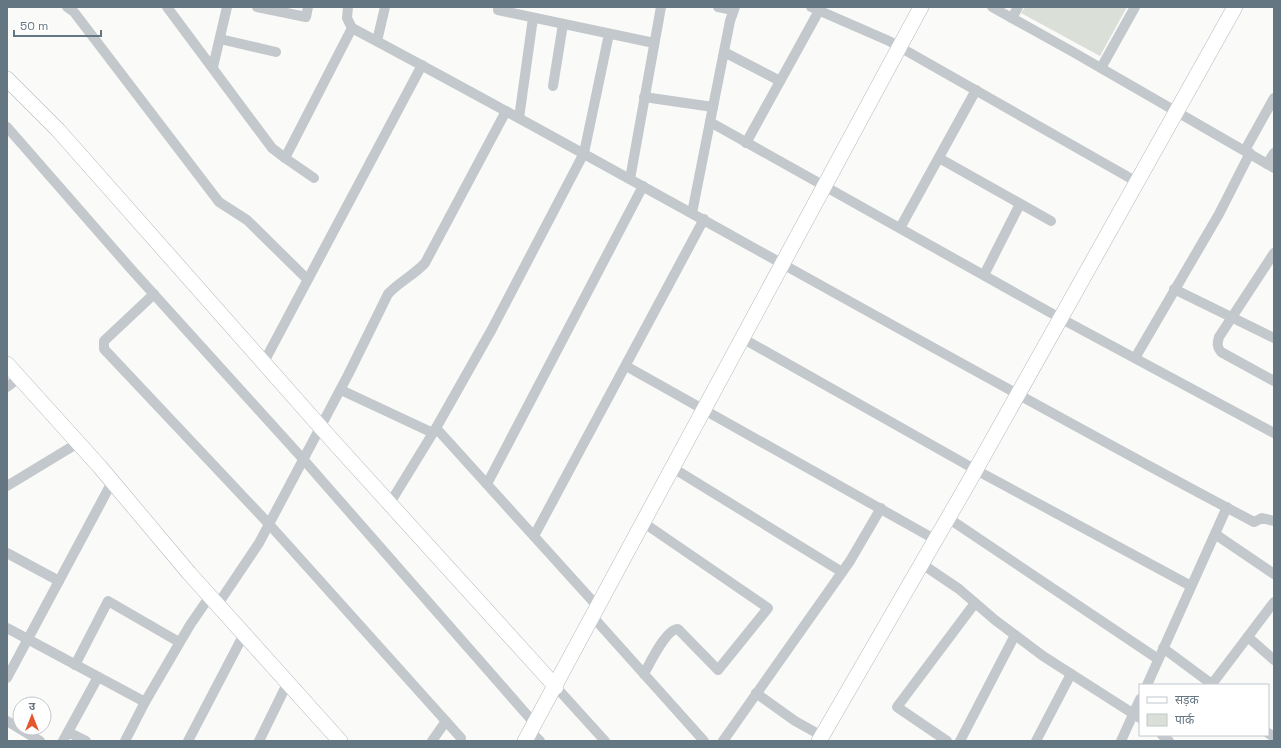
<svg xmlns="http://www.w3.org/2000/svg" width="1281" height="748" viewBox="0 0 1281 748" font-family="'Space Grotesk','Noto Sans Devanagari',sans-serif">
  <rect width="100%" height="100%" fill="#fafaf8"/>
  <path fill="#dadfd7" d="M1025,7h102l-27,49 -79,-43z"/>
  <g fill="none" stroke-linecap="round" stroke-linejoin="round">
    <g stroke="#b3babf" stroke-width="16">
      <g id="secondary">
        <path d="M7,79l51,51 274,310 224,247"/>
        <path d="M7,364l93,103 89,106 151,168"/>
        <path d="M525,741l396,-734"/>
        <path d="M819,741l147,-254 269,-480"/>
      </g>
    </g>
    <g stroke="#c3c8cc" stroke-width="10">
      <path d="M67,7l7,5 145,190 28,18 60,59"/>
      <path d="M167,7l105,141 13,10 67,-130c303,161 599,334 902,494l8,-4 12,3"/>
      <path d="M257,7l49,10 2,-10"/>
      <path d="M348,7l-1,11 5,10"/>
      <path d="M498,7v3l156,33"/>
      <path d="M718,7l15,3"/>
      <path d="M811,7l78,34 248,141"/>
      <path d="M992,7l81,45 201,116"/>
      <path d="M1012,18l6,-11"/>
      <path d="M220,39l56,13"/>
      <path d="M377,41l8,-34"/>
      <path d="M724,52l56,29"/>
      <path d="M213,67l14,-60"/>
      <path d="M1101,68l34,-61"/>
      <path d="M553,86l10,-62"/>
      <path d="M644,97l69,10"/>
      <path d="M519,118l14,-100"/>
      <path d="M710,122l350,196 214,115"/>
      <path d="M7,127l124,142 172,190 232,265"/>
      <path d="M746,143l75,-136"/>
      <path d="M1245,150l29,-52"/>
      <path d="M285,158l29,20"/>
      <path d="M939,158l112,63"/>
      <path d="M1267,164l7,-11"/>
      <path d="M630,179l31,-172"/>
      <path d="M692,213l38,-192 5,-14"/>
      <path d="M900,228l76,-138"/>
      <path d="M1274,253l-55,84c-2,7 -2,10 2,15l53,29"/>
      <path d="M984,275l36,-71"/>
      <path d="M1174,289l100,49"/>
      <path d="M154,294l-50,47v8l164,174 193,215"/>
      <path d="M742,338l234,132 215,116"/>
      <path d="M1135,358l84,-144 31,-61"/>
      <path d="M264,362l158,-297"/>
      <path d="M626,366l310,174"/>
      <path d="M7,387l12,-9"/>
      <path d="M341,390l92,43"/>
      <path d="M436,428l162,179"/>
      <path d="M673,468l169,104"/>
      <path d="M487,484l156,-298"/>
      <path d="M7,486l71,-43"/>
      <path d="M390,503l46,-75 56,-99 92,-176 25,-119"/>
      <path d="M948,518l210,141"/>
      <path d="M644,523l124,85 -50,62 -40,-41c-12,0 -28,34 -34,45"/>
      <path d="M1215,534l59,40"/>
      <path d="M534,536l170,-317"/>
      <path d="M7,553l52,28"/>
      <path d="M922,564l37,25 36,31 48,36 97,62"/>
      <path d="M218,604l41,-61 89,-168 40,-81c11,-12 26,-19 37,-31l81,-152"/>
      <path d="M593,617l111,124"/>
      <path d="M7,628l138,74 45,-77 20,-29"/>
      <path d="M1248,637l26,23"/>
      <path d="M1163,648l50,37"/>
      <path d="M75,665l33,-64 71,41"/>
      <path d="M7,678l105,-196"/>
      <path d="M1212,684l62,-82"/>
      <path d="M1147,685l80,-178"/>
      <path d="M556,687l49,54"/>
      <path d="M756,693l39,28 27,15"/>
      <path d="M7,721l33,20"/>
      <path d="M68,732l18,9"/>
      <path d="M531,732l9,9"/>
      <path d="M1268,733l6,4"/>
      <path d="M1162,735l7,6"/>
      <path d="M63,741l35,-64"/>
      <path d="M125,741l20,-39"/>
      <path d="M188,741l56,-107"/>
      <path d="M259,741l29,-59"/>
      <path d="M432,741l14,-20"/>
      <path d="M723,741l127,-180 31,-53"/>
      <path d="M947,741l-50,-34 78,-104"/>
      <path d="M960,741l55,-106"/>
      <path d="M1036,741l35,-67"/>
      <path d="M1121,741l19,-42"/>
    </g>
    <use href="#secondary" stroke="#fff" stroke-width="15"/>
  </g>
  <rect width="1281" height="748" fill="none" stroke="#657683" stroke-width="16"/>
  <rect x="1139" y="684" width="130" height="52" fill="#ffffff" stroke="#c1c8cd"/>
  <rect x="1147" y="697" width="20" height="6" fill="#ffffff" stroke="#c1c8cd"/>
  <text x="1175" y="704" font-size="12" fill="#657683">सड़क</text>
  <rect x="1147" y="714" width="20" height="12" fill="#dadfd7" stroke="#c1c8cd"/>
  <text x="1175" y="724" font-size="12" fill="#657683">पार्क</text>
  <g transform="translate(32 716)"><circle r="19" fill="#ffffff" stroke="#c1c8cd"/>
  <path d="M0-3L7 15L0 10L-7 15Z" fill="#e4572e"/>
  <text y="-6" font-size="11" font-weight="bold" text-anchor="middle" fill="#657683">उ</text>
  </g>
  <path d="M14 30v6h87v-6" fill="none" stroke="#657683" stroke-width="2"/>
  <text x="20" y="30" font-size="12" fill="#657683" stroke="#ffffff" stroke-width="3" paint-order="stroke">50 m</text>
</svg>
